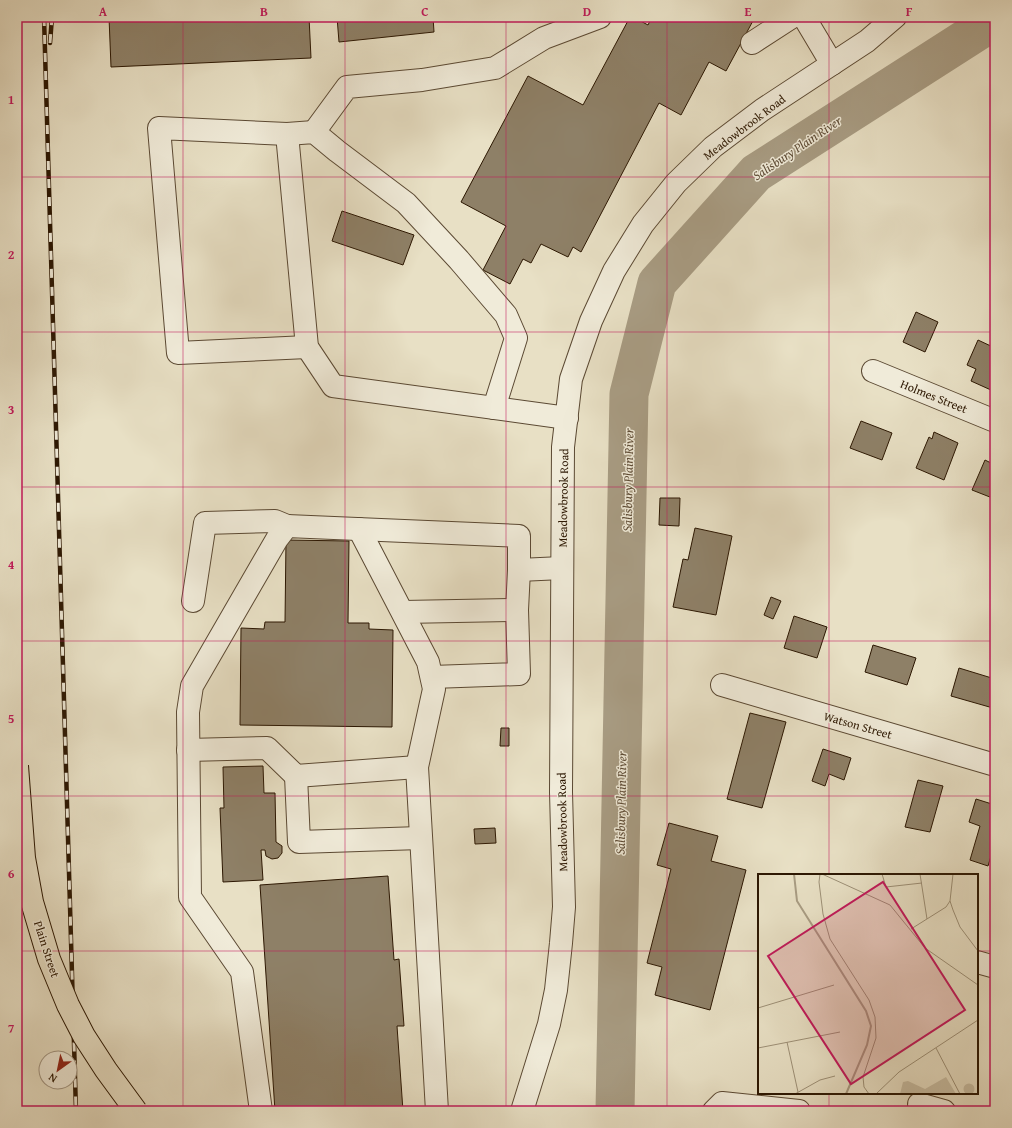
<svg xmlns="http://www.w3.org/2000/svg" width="1012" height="1128" viewBox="0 0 1012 1128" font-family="'Gentium Book Plus',serif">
  <rect width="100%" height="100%" fill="#e8e0c5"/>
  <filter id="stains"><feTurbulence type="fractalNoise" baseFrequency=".005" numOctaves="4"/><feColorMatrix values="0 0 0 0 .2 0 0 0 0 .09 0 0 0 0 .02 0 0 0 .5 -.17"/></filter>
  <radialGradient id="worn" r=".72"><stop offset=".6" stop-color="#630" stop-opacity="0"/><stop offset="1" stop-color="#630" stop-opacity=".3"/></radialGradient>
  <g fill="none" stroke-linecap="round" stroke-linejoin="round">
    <path stroke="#a89c83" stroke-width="39" d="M615,1111l14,-717 28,-111 99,-110 239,-153"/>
  </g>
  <g fill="#8e8067" stroke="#2c1702">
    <path d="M109,17h200l2,41 -200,9z"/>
    <path d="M337,17h96l1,15 -95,10z"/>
    <path d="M630,17h3l15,8 4,-8h103l-29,54 -17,-9 -28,53 -22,-12 -78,149 -8,-5 -5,10 -27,-13 -10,19 -8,-4 -13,25 -27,-14 23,-44 -45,-24 67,-126 55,29z"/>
    <path d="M342,211l72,24 -11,30 -71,-24z"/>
    <path d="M916,312l22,10 -13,30 -22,-10z"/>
    <path d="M978,340l17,8v34l-4,8 -20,-9 5,-12 -9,-4z"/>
    <path d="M861,421l31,12 -10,27 -32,-12z"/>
    <path d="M934,432l24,11 -14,37 -28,-12 13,-31 3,2z"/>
    <path d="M985,460l10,5v34l-23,-9z"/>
    <path d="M660,498h20l-1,28 -20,-1z"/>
    <path d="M695,528l37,8 -16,79 -43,-8 10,-48 5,1z"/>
    <path d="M286,540l63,1 -1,82h21v6l24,1 -1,97 -152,-2 1,-97 23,1 1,-7h20z"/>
    <path d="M771,597l10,4 -8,18 -9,-4z"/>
    <path d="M794,616l33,11 -10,31 -33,-10z"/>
    <path d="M873,645l43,13 -9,27 -42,-13z"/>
    <path d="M959,668l36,11v24l-2,5 -42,-12z"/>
    <path d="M750,713l36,9 -24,86 -35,-9z"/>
    <path d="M501,728h8v18h-9z"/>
    <path d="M823,749l28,9 -7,22 -15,-6 -4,12 -13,-5z"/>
    <path d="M263,766l1,27h11l1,49 6,4v7l-4,5 -6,1 -6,-3 -1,-6h-4l2,30 -40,2 -3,-74h4l-1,-41z"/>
    <path d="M918,780l25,6 -13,46 -25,-5z"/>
    <path d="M976,799l19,6v38l-7,23 -18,-6 10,-34 -11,-4z"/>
    <path d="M669,823l49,13 -7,25 35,9 -36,140 -55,-15 7,-28 -15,-4 24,-94 -14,-4z"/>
    <path d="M495,828l1,15 -21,1 -1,-15z"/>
    <path d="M388,876l6,84 5,-1 5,67h-7l6,85h-128l-15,-226z"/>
  </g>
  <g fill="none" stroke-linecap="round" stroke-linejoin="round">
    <g stroke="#5b4933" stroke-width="24">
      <g id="minor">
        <path d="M804,17l28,47"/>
        <path d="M752,43l40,-26"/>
        <path d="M314,132l33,-45 75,-7 73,-12 49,-30 56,-21"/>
        <path d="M287,134l20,213 26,39 234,32"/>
        <path d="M307,347l-129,6 -19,-225 128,6 27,-2 23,19 69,52 53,57 47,55 10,23 -22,70"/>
        <path d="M873,371l122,50"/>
        <path d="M359,529l69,133 6,27 -17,78 20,344"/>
        <path d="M193,601l12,-78 70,-2 12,5"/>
        <path d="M403,612l114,-2"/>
        <path d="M432,677l87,-3 -2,-64 2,-40"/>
        <path d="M722,685l273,80"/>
        <path d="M188,750l79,-2 29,28 121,-9"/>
        <path d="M296,776l3,66 121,-4"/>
        <path d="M977,962l18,5"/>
        <path d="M919,1104l25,7"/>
        <path d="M261,1111l-19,-139 -52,-75 -2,-185 4,-26 85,-147 10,-13 232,10v34l43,-2"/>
        <path d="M522,1111l27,-87 7,-34 5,-47 3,-36 -3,-115 2,-345 8,-68 20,-58 23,-50 29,-47 33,-41 37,-36 49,-37 105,-69 28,-24"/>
        <path d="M714,1111l8,-8 77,8"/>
      </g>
    </g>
    <use href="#minor" stroke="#f0ebd9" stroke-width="22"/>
    <g stroke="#2c1702" stroke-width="4.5">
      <g id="rail">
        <path d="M44,17l32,1094"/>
        <path d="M50,43l2,-26"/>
      </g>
    </g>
    <use href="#rail" stroke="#f0ebd9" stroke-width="3" stroke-dasharray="9" stroke-linecap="butt"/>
    <g stroke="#2c1702" stroke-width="24" stroke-linecap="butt">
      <path id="major-bridge" d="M17,766l7,92 8,44 17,57 19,46 16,31 22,34 30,41"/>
    </g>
    <use href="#major-bridge" stroke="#e8e0c5" stroke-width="22"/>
  </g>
  <path fill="none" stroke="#c2185b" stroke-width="1" stroke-opacity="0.55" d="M183,17v1094M345,17v1094M506,17v1094M667,17v1094M829,17v858M17,177h978M17,332h978M17,487h978M17,641h978M17,796h978M17,951h742M977,951h18M829,1093v18"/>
  <g text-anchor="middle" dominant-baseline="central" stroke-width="3" stroke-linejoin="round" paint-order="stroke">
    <g font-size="12" fill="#2c1702" stroke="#f0ebd9">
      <text transform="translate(744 127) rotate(-37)">Meadowbrook Road</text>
      <text transform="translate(934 396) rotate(22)">Holmes Street</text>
      <text transform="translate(563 498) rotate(-89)">Meadowbrook Road</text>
      <text transform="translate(858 725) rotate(16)">Watson Street</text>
      <text transform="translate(562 822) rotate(-91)">Meadowbrook Road</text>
      <text transform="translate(47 949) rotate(72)">Plain Street</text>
    </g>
    <g font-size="13" font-style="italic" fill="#5e4c36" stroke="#f0ebd9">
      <text transform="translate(797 148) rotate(-34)">Salisbury Plain River</text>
      <text transform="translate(628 480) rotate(-89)">Salisbury Plain River</text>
      <text transform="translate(621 803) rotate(-89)">Salisbury Plain River</text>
    </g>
  </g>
  <g transform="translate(758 874)">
    <rect width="220" height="220" fill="#e8e0c5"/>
    <path d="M188,203l10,17h-56l3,-12 5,-1 17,8zM205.5 215a5.5 5.5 0 1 1 11 0a5.5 5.5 0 1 1-11 0Z" fill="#c8bea4"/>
    <path fill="none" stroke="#a89c83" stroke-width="2" d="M36,0l3,27 69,110 5,15 -4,19 -21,49"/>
    <path fill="none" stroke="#9d9077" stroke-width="1" d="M62,0l-1,8 4,32 7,25 39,61 6,17 1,21 -13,39 1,10 5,7M64,0l68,31 35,43 53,37M124,0l4,13 36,-4M162,0l7,45M195,0l-3,27 3,9 7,17 18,24M153,55l35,-22 4,-6M0,134l76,-23M29,168l11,50M0,174l82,-16M178,174l24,46M37,220l25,-14 15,-4M118,220l23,-22 79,-52"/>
    <path fill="#c2185b" fill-opacity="0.15" stroke="#c2185b" stroke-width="2" d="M125,8l82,128 -114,74 -83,-128z"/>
    <rect width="220" height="220" fill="none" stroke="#2c1702" stroke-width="2"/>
  </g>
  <rect width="1012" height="1128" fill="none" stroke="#e8e0c5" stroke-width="44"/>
  <g transform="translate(58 1070) rotate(213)"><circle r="19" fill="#f0ebd9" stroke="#a29683"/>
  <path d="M0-3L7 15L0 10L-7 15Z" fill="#8f2418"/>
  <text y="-6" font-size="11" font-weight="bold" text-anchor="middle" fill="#2c1702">N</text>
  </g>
  <rect x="22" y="22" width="968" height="1084" fill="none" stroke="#c2185b" stroke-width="1.5"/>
  <g font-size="13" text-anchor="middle" font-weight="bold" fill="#c2185b">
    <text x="103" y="16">A</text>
    <text x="264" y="16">B</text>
    <text x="425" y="16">C</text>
    <text x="587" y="16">D</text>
    <text x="748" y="16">E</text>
    <text x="909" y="16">F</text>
    <text x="11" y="104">1</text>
    <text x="11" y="259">2</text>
    <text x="11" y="414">3</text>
    <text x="11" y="569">4</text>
    <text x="11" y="723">5</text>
    <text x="11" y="878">6</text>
    <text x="11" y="1033">7</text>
  </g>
  <rect width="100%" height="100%" filter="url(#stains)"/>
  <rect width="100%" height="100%" fill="url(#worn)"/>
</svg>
